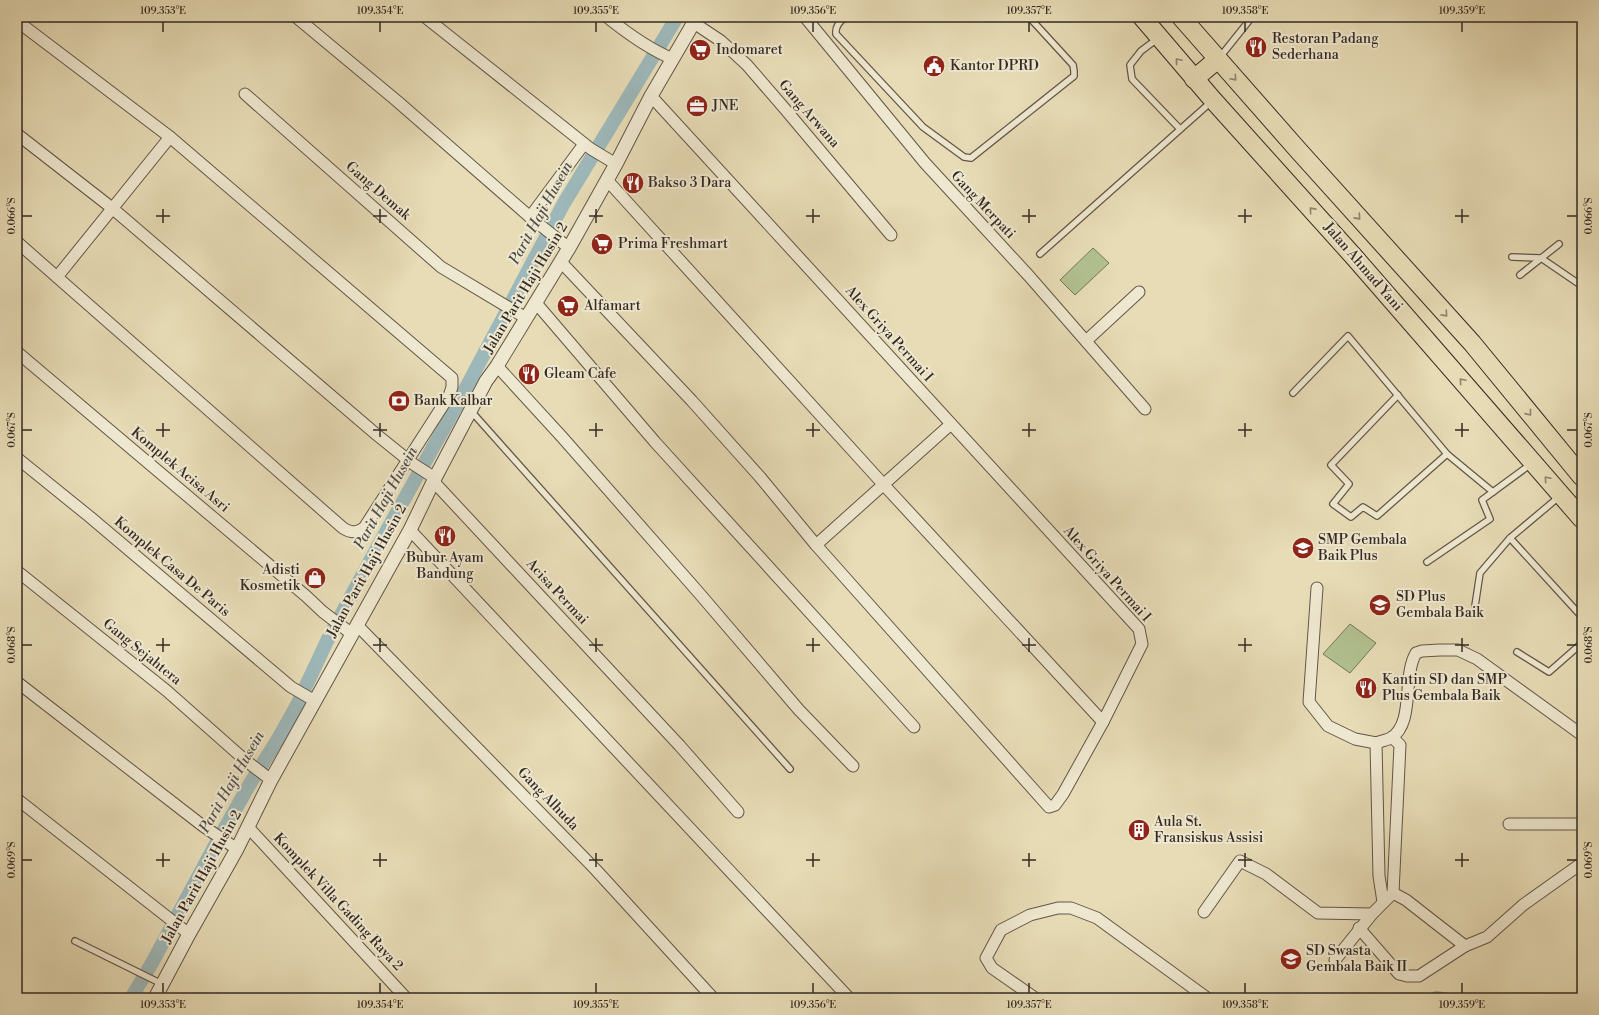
<svg xmlns="http://www.w3.org/2000/svg" width="1599" height="1015" viewBox="0 0 1599 1015" font-family="'Libre Bodoni',serif">
  <rect width="100%" height="100%" fill="#e7dcb6"/>
  <filter id="stains"><feTurbulence type="fractalNoise" baseFrequency=".005" numOctaves="4"/><feColorMatrix values="0 0 0 0 .2 0 0 0 0 .09 0 0 0 0 .02 0 0 0 .5 -.17"/></filter>
  <radialGradient id="worn" r=".72"><stop offset=".6" stop-color="#630" stop-opacity="0"/><stop offset="1" stop-color="#630" stop-opacity=".3"/></radialGradient>
  <g fill="#b2c190" stroke="#74765a">
    <path d="M1093,248l16,15 -34,32 -15,-15z"/>
    <path d="M1350,624l26,19 -26,30 -27,-19z"/>
  </g>
  <path fill="#9db8ba" stroke="#737f7e" d="M1435,992c8,0 15,1 22,6h-36z"/>
  <g fill="none" stroke-linecap="round" stroke-linejoin="round">
    <path stroke="#9db8ba" stroke-width="14" d="M131,998l21,-35 61,-114 38,-67 27,-43 18,-32 32,-68 49,-91 82,-147 105,-198 113,-186"/>
    <g stroke="#625648" stroke-width="8">
      <g id="service">
        <path d="M845,17c-5,5 -10,9 -9,17l87,93 41,30 7,1 103,-82v-5l-1,-6 -44,-48"/>
        <path d="M1157,39l-16,12 -11,14 2,14 48,50"/>
        <path d="M1220,57l32,-40"/>
        <path d="M1040,254l171,-152"/>
        <path d="M1512,257l29,1 41,28"/>
        <path d="M1520,275l39,-31"/>
        <path d="M1293,393l55,-57 99,118"/>
        <path d="M1398,395l-67,70 18,19 -16,20 18,13 12,-10 14,9 70,-62 46,38"/>
        <path d="M471,411l319,358"/>
        <path d="M1560,496l-50,42 72,79"/>
        <path d="M1427,562l63,-43 -8,-19 49,-36"/>
        <path d="M1475,606l5,-33 30,-35"/>
        <path d="M1517,652l32,20 33,-29"/>
        <path d="M75,941l87,43"/>
      </g>
    </g>
    <g stroke="#625648" stroke-width="13">
      <g id="minor">
        <path d="M296,17l101,84 133,116 39,31"/>
        <path d="M425,17l166,132 25,15"/>
        <path d="M607,17c21,17 42,32 66,42"/>
        <path d="M805,17l120,146 104,113 116,133"/>
        <path d="M17,21l153,116 282,241v9l-3,9 -85,132c-8,5 -13,5 -21,0l-326,-286"/>
        <path d="M694,23l27,18 26,24 38,44 106,126"/>
        <path d="M245,94l196,173 85,51"/>
        <path d="M17,134l95,74 265,227 36,29 22,14"/>
        <path d="M607,180l276,304 220,238 39,-78 -3,-15 -488,-533"/>
        <path d="M530,217l54,-73"/>
        <path d="M561,262l131,139 68,76 56,68 233,262 6,-2 8,-11 40,-72"/>
        <path d="M57,277l113,-140"/>
        <path d="M536,303l119,139 259,285"/>
        <path d="M1086,341l53,-49"/>
        <path d="M17,352l289,244 17,16 29,22"/>
        <path d="M497,366l65,71 137,156 100,117 54,56"/>
        <path d="M17,458l73,59 201,170 24,14"/>
        <path d="M433,481l247,265 58,66"/>
        <path d="M410,530l439,468"/>
        <path d="M816,545l135,-121"/>
        <path d="M17,571l150,120 78,69 26,20"/>
        <path d="M1317,588l-8,114 19,24 27,13 21,4"/>
        <path d="M357,625l239,245 117,128"/>
        <path d="M17,682l186,144 34,23"/>
        <path d="M17,799l172,135"/>
        <path d="M1509,824h73"/>
        <path d="M248,827l158,171"/>
        <path d="M1393,893l13,7 59,46 22,-9 36,-32 59,-42"/>
        <path d="M1383,902l-4,-26 -3,-133c5,-2 11,-3 15,-5 24,-15 11,-61 25,-85l6,-2 18,-1h18l19,9 105,76"/>
        <path d="M1204,912l36,-51 26,13 52,39 54,1"/>
        <path d="M1359,928l40,46 8,2h12l46,-30"/>
        <path d="M1335,960l37,-46 21,-21 7,-148 -8,-8"/>
        <path d="M1035,998l-43,-30 -6,-10 15,-28 29,-15 28,-7h13l26,10 110,80"/>
      </g>
    </g>
    <g stroke="#625648" stroke-width="15">
      <path id="tertiary" d="M155,998l34,-64 48,-85 34,-69 139,-250 25,-52 51,-97 11,-15 72,-118 47,-84 35,-68 46,-79"/>
    </g>
    <g stroke="#352a23" stroke-width="20">
      <g id="trunk">
        <path d="M1142,17l71,83 142,158 227,261"/>
        <path d="M1181,17l117,133 174,193 110,134"/>
        <path d="M1194,79l24,-20"/>
      </g>
    </g>
    <use href="#service" stroke="#efe8d0" stroke-width="5.5"/>
    <use href="#minor" stroke="#efe8d0" stroke-width="11"/>
    <use href="#tertiary" stroke="#efe8d0" stroke-width="13"/>
    <use href="#trunk" stroke="#e7dcb6" stroke-width="18"/>
  </g>
  <defs><path id="oneway-chevron" d="M-2-3.5L2.5 0L-2 3.5" fill="none" stroke-width="1.6" stroke-linecap="round" stroke-linejoin="round"/></defs>
  <g stroke="#8e836c">
    <use href="#oneway-chevron" transform="translate(1178 61) rotate(-130)"/>
    <use href="#oneway-chevron" transform="translate(1234 78) rotate(49)"/>
    <use href="#oneway-chevron" transform="translate(1312 210) rotate(-132)"/>
    <use href="#oneway-chevron" transform="translate(1358 217) rotate(48)"/>
    <use href="#oneway-chevron" transform="translate(1445 314) rotate(48)"/>
    <use href="#oneway-chevron" transform="translate(1462 381) rotate(-131)"/>
    <use href="#oneway-chevron" transform="translate(1529 413) rotate(51)"/>
    <use href="#oneway-chevron" transform="translate(1547 479) rotate(-131)"/>
  </g>
  <path fill="none" stroke="#352a23" stroke-width="1.5" d="M163,22v10M380,22v10M596,22v10M813,22v10M1029,22v10M1245,22v10M1462,22v10M163,209v14M380,209v14M596,209v14M813,209v14M1029,209v14M1245,209v14M1462,209v14M22,216h10M156,216h14M373,216h14M589,216h14M806,216h14M1022,216h14M1238,216h14M1455,216h14M1567,216h10M163,423v14M380,423v14M596,423v14M813,423v14M1029,423v14M1245,423v14M1462,423v14M22,430h10M156,430h14M373,430h14M589,430h14M806,430h14M1022,430h14M1238,430h14M1455,430h14M1567,430h10M163,638v14M380,638v14M596,638v14M813,638v14M1029,638v14M1245,638v14M1462,638v14M22,645h10M156,645h14M373,645h14M589,645h14M806,645h14M1022,645h14M1238,645h14M1455,645h14M1567,645h10M163,853v14M380,853v14M596,853v14M813,853v14M1029,853v14M1245,853v14M1462,853v14M22,860h10M156,860h14M373,860h14M589,860h14M806,860h14M1022,860h14M1238,860h14M1455,860h14M1567,860h10M163,983v10M380,983v10M596,983v10M813,983v10M1029,983v10M1245,983v10M1462,983v10"/>
  <defs>
    <g id="restaurant-disc" transform="scale(1.15)"><circle r="9.5" fill="#8f2418" stroke="#efe8d0"/><path d="M-5-6h1v4h1v-4h1v4h1v-4h1v5L-1.5 .5V6h-2V.5L-5-1ZM5-6V6H3V1.5H1.5Q1.5-4 5-6Z" fill="#fff"/></g>
    <g id="supermarket-disc" transform="scale(1.15)"><circle r="9.5" fill="#8f2418" stroke="#efe8d0"/><path d="M-6-5.5h2.5l.6 2H6L4.5 2H-2.5L-4.4-4H-6ZM-1.5 3.2a1.3 1.3 0 1 0 .1 0ZM3 3.2a1.3 1.3 0 1 0 .1 0Z" fill="#fff"/></g>
    <g id="civic-disc" transform="scale(1.15)"><circle r="9.5" fill="#8f2418" stroke="#efe8d0"/><path d="M-.6-6.5H3V-4.5H.6V-3L4-1V1h2V6H-6V1h2V-1L-.6-3ZM-1.2 2.5V6h2.4V2.5Z" fill="#fff"/></g>
    <g id="office-disc" transform="scale(1.15)"><circle r="9.5" fill="#8f2418" stroke="#efe8d0"/><path d="M-6-3h4V-5.5h4V-3h4V5H-6ZM-1-4.5V-3h2v-1.5ZM-6 0V1H6V0Z" fill="#fff"/></g>
    <g id="bank-disc" transform="scale(1.15)"><circle r="9.5" fill="#8f2418" stroke="#efe8d0"/><path d="M-6-4H6V4H-6ZM0-2.3a2.3 2.3 0 1 0 0 4.6a2.3 2.3 0 1 0 0-4.6Z" fill="#fff"/></g>
    <g id="school-disc" transform="scale(1.15)"><circle r="9.5" fill="#8f2418" stroke="#efe8d0"/><path d="M0-5L7-2L0 1L-7-2ZM-4 1L0 2.5L4 1V4Q0 6-4 4Z" fill="#fff"/></g>
    <g id="shop-disc" transform="scale(1.15)"><circle r="9.5" fill="#8f2418" stroke="#efe8d0"/><path d="M-5-2.5h2.3a2.7 3.5 0 0 1 5.4 0H5L5.5 6h-11ZM-1.5-2.5h3a1.5 2.3 0 0 0-3 0Z" fill="#fff"/></g>
    <g id="building-disc" transform="scale(1.15)"><circle r="9.5" fill="#8f2418" stroke="#efe8d0"/><path d="M-4-6H4V6H1V3H-1V6H-4ZM-2.5-4.3h1.7v1.8h-1.7ZM.8-4.3h1.7v1.8H.8ZM-2.5-1h1.7V.8h-1.7ZM.8-1h1.7V.8H.8Z" fill="#fff"/></g>
  </defs>
  <g fill-rule="evenodd">
    <use href="#restaurant-disc" x="1256" y="47"/>
    <use href="#supermarket-disc" x="700" y="50"/>
    <use href="#civic-disc" x="934" y="66"/>
    <use href="#office-disc" x="697" y="106"/>
    <use href="#restaurant-disc" x="633" y="183"/>
    <use href="#supermarket-disc" x="602" y="244"/>
    <use href="#supermarket-disc" x="568" y="306"/>
    <use href="#restaurant-disc" x="529" y="374"/>
    <use href="#bank-disc" x="399" y="401"/>
    <use href="#restaurant-disc" x="445" y="536"/>
    <use href="#school-disc" x="1303" y="548"/>
    <use href="#shop-disc" x="315" y="578"/>
    <use href="#school-disc" x="1380" y="605"/>
    <use href="#restaurant-disc" x="1366" y="688"/>
    <use href="#building-disc" x="1139" y="830"/>
    <use href="#school-disc" x="1291" y="959"/>
  </g>
  <g text-anchor="middle" dominant-baseline="central" stroke-width="4" stroke-linejoin="round" paint-order="stroke">
    <g font-size="14" fill="#352a23" stroke="#efe8d0" text-anchor="start">
      <text x="1272" y="39">Restoran Padang<tspan x="1272" dy="16">Sederhana</tspan></text>
      <text x="716" y="50">Indomaret</text>
      <text x="950" y="66">Kantor DPRD</text>
      <text x="712" y="106">JNE</text>
      <text x="648" y="183">Bakso 3 Dara</text>
      <text x="618" y="244">Prima Freshmart</text>
      <text x="584" y="306">Alfamart</text>
      <text x="544" y="374">Gleam Cafe</text>
      <text x="414" y="401">Bank Kalbar</text>
      <text x="1318" y="540">SMP Gembala<tspan x="1318" dy="16">Baik Plus</tspan></text>
      <text x="445" y="558" text-anchor="middle">Bubur Ayam<tspan x="445" dy="16">Bandung</tspan></text>
      <text x="300" y="570" text-anchor="end">Adisti<tspan x="300" dy="16">Kosmetik</tspan></text>
      <text x="1396" y="597">SD Plus<tspan x="1396" dy="16">Gembala Baik</tspan></text>
      <text x="1382" y="680">Kantin SD dan SMP<tspan x="1382" dy="16">Plus Gembala Baik</tspan></text>
      <text x="1154" y="822">Aula St.<tspan x="1154" dy="16">Fransiskus Assisi</tspan></text>
      <text x="1306" y="951">SD Swasta<tspan x="1306" dy="16">Gembala Baik II</tspan></text>
    </g>
    <g font-size="14" fill="#352a23" stroke="#efe8d0">
      <text transform="translate(809 114) rotate(49)">Gang Arwana</text>
      <text transform="translate(378 191) rotate(41)">Gang Demak</text>
      <text transform="translate(983 205) rotate(47)">Gang Merpati</text>
      <text transform="translate(1363 267) rotate(49)">Jalan Ahmad Yani</text>
      <text transform="translate(526 288) rotate(-59)">Jalan Parit Haji Husin 2</text>
      <text transform="translate(889 334) rotate(48)">Alex Griya Permai I</text>
      <text transform="translate(180 470) rotate(40)">Komplek Acisa Asri</text>
      <text transform="translate(172 567) rotate(40)">Komplek Casa De Paris</text>
      <text transform="translate(367 571) rotate(-61)">Jalan Parit Haji Husin 2</text>
      <text transform="translate(1107 574) rotate(48)">Alex Griya Permai I</text>
      <text transform="translate(557 592) rotate(47)">Acisa Permai</text>
      <text transform="translate(142 652) rotate(39)">Gang Sejahtera</text>
      <text transform="translate(548 799) rotate(46)">Gang Alhuda</text>
      <text transform="translate(202 877) rotate(-61)">Jalan Parit Haji Husin 2</text>
      <text transform="translate(338 902) rotate(47)">Komplek Villa Gading Raya 2</text>
    </g>
    <g font-size="15" font-style="italic" fill="#4f4e49" stroke="#efe8d0">
      <text transform="translate(541 213) rotate(-61)">Parit Haji Husein</text>
      <text transform="translate(386 498) rotate(-61)">Parit Haji Husein</text>
      <text transform="translate(232 782) rotate(-60)">Parit Haji Husein</text>
    </g>
  </g>
  <rect width="1599" height="1015" fill="none" stroke="#e7dcb6" stroke-width="44"/>
  <rect x="22" y="22" width="1555" height="971" fill="none" stroke="#352a23" stroke-width="1.5"/>
  <g font-size="10" text-anchor="middle" fill="#352a23">
    <text x="163" y="14">109.353°E</text>
    <text x="380" y="14">109.354°E</text>
    <text x="596" y="14">109.355°E</text>
    <text x="813" y="14">109.356°E</text>
    <text x="1029" y="14">109.357°E</text>
    <text x="1245" y="14">109.358°E</text>
    <text x="1462" y="14">109.359°E</text>
    <text transform="translate(11 216) rotate(-90)" y="4">0.066°S</text>
    <text transform="translate(1588 216) rotate(-90)" y="4">0.066°S</text>
    <text transform="translate(11 430) rotate(-90)" y="4">0.067°S</text>
    <text transform="translate(1588 430) rotate(-90)" y="4">0.067°S</text>
    <text transform="translate(11 645) rotate(-90)" y="4">0.068°S</text>
    <text transform="translate(1588 645) rotate(-90)" y="4">0.068°S</text>
    <text transform="translate(11 860) rotate(-90)" y="4">0.069°S</text>
    <text transform="translate(1588 860) rotate(-90)" y="4">0.069°S</text>
    <text x="163" y="1008">109.353°E</text>
    <text x="380" y="1008">109.354°E</text>
    <text x="596" y="1008">109.355°E</text>
    <text x="813" y="1008">109.356°E</text>
    <text x="1029" y="1008">109.357°E</text>
    <text x="1245" y="1008">109.358°E</text>
    <text x="1462" y="1008">109.359°E</text>
  </g>
  <rect width="100%" height="100%" filter="url(#stains)"/>
  <rect width="100%" height="100%" fill="url(#worn)"/>
</svg>
